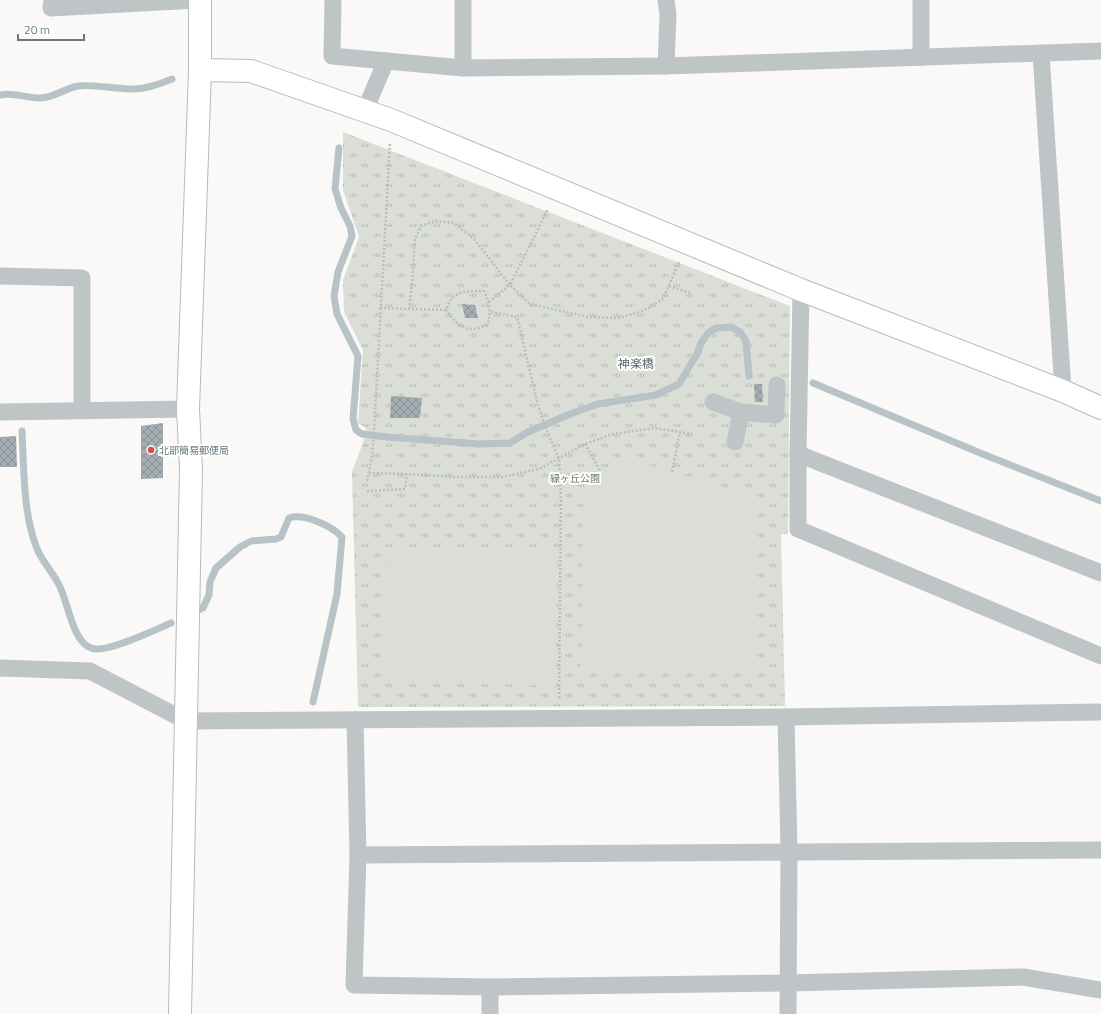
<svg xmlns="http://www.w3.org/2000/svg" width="1101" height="1014" viewBox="0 0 1101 1014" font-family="'Titillium Web','Noto Sans JP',sans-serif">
  <defs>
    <pattern id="grass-tufts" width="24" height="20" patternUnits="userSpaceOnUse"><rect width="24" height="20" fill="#daded7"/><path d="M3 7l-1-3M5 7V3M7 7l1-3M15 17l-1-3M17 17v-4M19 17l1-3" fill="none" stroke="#b5b9b4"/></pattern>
    <pattern id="building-cross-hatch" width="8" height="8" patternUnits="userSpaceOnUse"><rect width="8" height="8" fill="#a4aeb2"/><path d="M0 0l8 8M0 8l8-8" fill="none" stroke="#899296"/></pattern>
  </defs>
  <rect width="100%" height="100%" fill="#faf9f8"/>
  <path fill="url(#grass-tufts)" d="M343,132l447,174 -2,228h-7l4,172 -427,1 -6,-235 11,-29 3,-15 -8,-5 5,-73 -19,-38 -1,-32 16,-43 -16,-47z"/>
  <g fill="#daded7">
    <path d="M629,459l129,38 -2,175h-175l3,-196z"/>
    <path d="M387,551l170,3 -2,132 -173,-6z"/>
  </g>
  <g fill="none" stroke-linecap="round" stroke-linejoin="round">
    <g stroke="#b7c3c6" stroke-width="7">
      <path d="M0,95c12,-3 27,3 40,3 14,0 25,-10 38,-12 18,-2 36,3 55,3 13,0 26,-5 39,-10"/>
      <path d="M339,148l-4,41 6,19 9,18 2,10 -14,36 -4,24 3,18 21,42 -5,63 3,11 6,4 25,3 92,7 31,-1 16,-10 44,-19 28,-10 58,-9 23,-11 18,-30 4,-11 7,-10 8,-5 15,-1 9,5 6,9 3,35"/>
      <path d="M813,383l172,72 116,46"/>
      <path d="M22,431c2,37 1,86 16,120 6,13 17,24 22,36 8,16 13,55 31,61 14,6 64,-18 80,-25"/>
      <path d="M198,610l5,-2 6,-13 1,-13 6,-14 24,-21 11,-6 25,-2 5,-2 8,-19c15,-5 43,8 53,19l-5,57 -24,108"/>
    </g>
  </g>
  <g fill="url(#building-cross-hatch)">
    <path d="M462,304l13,1 3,13h-13z"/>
    <path d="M754,384h8l1,18h-8z"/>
    <path d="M391,396l31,2 -2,20h-30z"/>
    <path d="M163,423v55l-22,1v-53z"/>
    <path d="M16,436l1,31h-17v-30z"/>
  </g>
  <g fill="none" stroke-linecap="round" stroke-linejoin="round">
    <g stroke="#b4babe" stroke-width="24">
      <g id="secondary">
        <path d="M200,70l51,1 140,49 410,170 262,101 38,17"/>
        <path d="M180,1014l11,-545 -3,-60 12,-339v-70"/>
      </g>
    </g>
    <g stroke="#babec0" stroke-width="2.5" stroke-dasharray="2 2" stroke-linecap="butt">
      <path d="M669,286l22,7"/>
      <path d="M489,302l21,-17 20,19 58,13 30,1 25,-7 20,-12 16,-37"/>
      <path d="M380,308l66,2c7,-20 18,-19 38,-19 6,12 7,20 4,33 -21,11 -29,3 -42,-14"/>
      <path d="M409,309l3,-25 3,-45 6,-13 15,-5 18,2 20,16 36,46 38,-76"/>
      <path d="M491,312l26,5 20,84 6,20 16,38 2,40 -2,200"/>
      <path d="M585,444l15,26"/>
      <path d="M672,472l8,-40"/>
      <path d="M369,473l38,1 48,3h47l37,-8 46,-25 27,-10 43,-6 37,6"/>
      <path d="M367,481l5,-24 2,-26 16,-289"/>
      <path d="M367,491l38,-2 2,-15"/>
    </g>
    <g stroke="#bfc4c7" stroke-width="17">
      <path d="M52,0l-1,8 145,-8"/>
      <path d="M333,0l-1,56 131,12 203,-2 435,-15"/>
      <path d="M463,0v68"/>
      <path d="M1041,53l22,338"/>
      <path d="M921,57v-57"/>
      <path d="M666,66l2,-51 -2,-15"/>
      <path d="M365,110l21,-49"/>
      <path d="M0,276l82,2v132"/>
      <path d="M801,290l-3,164v75l303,127"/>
      <path d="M713,402l28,10 35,3 1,-30"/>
      <path d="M0,412l188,-3"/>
      <path d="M735,442l6,-30"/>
      <path d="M798,454l303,119"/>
      <path d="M0,668l90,3 96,50 600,-4 315,-5"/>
      <path d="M786,717l3,135 -1,162"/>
      <path d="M355,720l3,135 -4,130 136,2 298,-4 235,-6 78,13"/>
      <path d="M358,855l743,-5"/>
      <path d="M490,1014v-27"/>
    </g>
    <use href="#secondary" stroke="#fff" stroke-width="22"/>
  </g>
  <circle fill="#d3513f" stroke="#fff" stroke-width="1.5" cx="151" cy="450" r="4"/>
  <g text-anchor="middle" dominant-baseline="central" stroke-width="4" stroke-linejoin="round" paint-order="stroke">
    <g font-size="10" fill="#677880" stroke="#fff" text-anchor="start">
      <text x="159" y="450">北部簡易郵便局</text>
    </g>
    <g font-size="10" fill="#6b7866" stroke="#fff">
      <text x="575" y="478">緑ヶ丘公園</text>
    </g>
    <g font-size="12" fill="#59656b" stroke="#fff">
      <text x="636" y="363">神楽橋</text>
    </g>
  </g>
  <path d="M18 34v6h66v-6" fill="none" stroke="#677880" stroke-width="2"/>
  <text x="24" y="34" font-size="12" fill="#677880" stroke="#ffffff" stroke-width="3" paint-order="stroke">20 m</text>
</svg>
